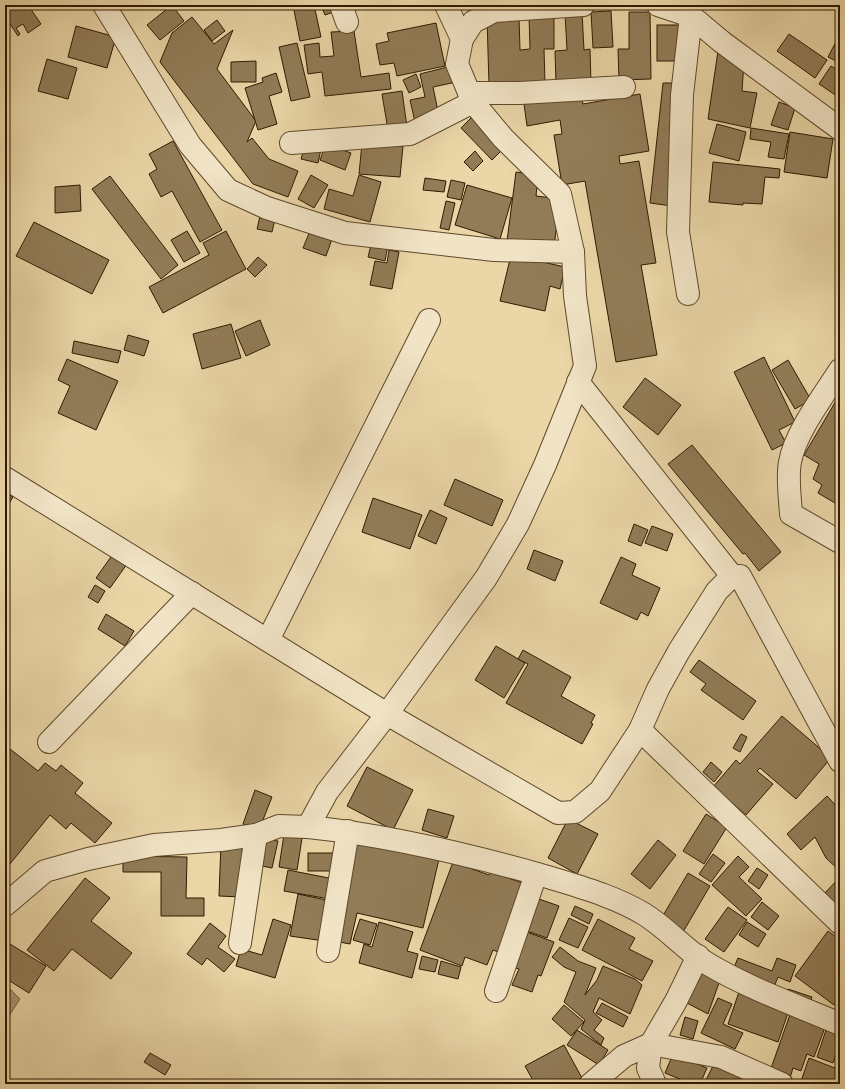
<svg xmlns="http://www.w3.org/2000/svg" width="845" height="1089" viewBox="0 0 845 1089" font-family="Vollkorn,serif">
  <rect width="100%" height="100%" fill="#ead6a7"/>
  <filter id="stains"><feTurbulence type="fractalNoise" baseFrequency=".005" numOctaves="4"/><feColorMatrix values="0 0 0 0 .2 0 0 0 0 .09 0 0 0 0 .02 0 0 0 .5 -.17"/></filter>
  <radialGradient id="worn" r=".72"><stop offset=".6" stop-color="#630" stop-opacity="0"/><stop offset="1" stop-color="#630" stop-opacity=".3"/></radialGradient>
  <path fill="#ab966f" stroke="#7a6443" d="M5,984l15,15 -15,23z"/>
  <g fill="#917c57" stroke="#301a01">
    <path d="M5,5h23l13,19 -13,9 -5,-9 -7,4 4,6 -2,2 -13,-20z"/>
    <path d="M172,5l12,16 -24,19 -13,-15z"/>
    <path d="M293,5h21l7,32 -21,4z"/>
    <path d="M321,5h16l2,5 -14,5z"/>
    <path d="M766,5h15l-2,5z"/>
    <path d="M611,11l2,36 -20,1 -2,-36z"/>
    <path d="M582,12l2,38 6,-1 1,34 -35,1 -1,-33 12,-1 -2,-37z"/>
    <path d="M629,12h21l1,67 -32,1 -1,-31h11z"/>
    <path d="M554,14v35h-10l1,35 -56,1 -2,-67 32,-1 1,33 10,-1 -1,-34z"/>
    <path d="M192,17l22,27 19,-14 -16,39 39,52 -9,21 5,-4 17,21 29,12 -10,26 -35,-13 -93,-122 12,-29z"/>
    <path d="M217,20l8,11 -13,10 -8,-11z"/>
    <path d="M436,23l9,43 -48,10 -3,-13 -14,2 -4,-21 13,-3 -2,-8z"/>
    <rect x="657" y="25" width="25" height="36"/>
    <path d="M76,26l40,11 -9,31 -39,-11z"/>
    <path d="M354,31l7,46 28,-4 2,16 -66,7 -3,-24 -14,2 -4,-29 15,-2 1,14 14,-1 -3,-24z"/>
    <path d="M789,34l38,26 -12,18 -38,-27z"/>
    <path d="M840,34v23l-2,5 -10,-5z"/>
    <path d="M297,43l13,54 -19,4 -12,-54z"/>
    <path d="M718,51l26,10 -2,30 15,2 -7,35 -42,-9z"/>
    <path d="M47,59l30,9 -9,31 -30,-8z"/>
    <path d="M256,61v21h-25v-20z"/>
    <path d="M455,65l6,16 -28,6 6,29 -24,6 -5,-22 15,-3 -5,-23z"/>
    <path d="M831,66l9,6v26l-21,-14z"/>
    <path d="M276,73l6,19 -13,4 8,28 -19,6 -13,-42 18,-6 -1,-4z"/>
    <path d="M416,74l5,13 -12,6 -6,-13z"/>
    <path d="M663,83h16l-7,123 -22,-3z"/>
    <path d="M402,91l5,36 -19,3 -6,-36z"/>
    <path d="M581,94l2,10 57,-10 9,57 -30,5 1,8 19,-3 17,102 -15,2 16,90 -41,7 -31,-181 -23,4 -8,-50 8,-1 -2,-14 -33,6 -3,-22z"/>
    <path d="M779,102l16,6 -7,22 -17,-5z"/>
    <path d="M477,112l31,32 -16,16 -31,-32z"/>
    <path d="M717,124l29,8 -7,29 -30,-8z"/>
    <path d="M751,128l38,6 -5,25 -16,-2 3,-15 -21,-3z"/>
    <path d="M790,132l43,7 -6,39 -43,-6z"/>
    <path d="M173,141l49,89 -22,12 -28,-51 -11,6 -12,-23 8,-5 -8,-15z"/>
    <path d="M362,143l41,3 -3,31 -41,-3z"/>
    <path d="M326,144l25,9 -6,17 -25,-10z"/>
    <path d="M305,145h17l-4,18 -17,-4z"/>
    <path d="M475,151l8,10 -10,10 -9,-9z"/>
    <path d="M713,162l67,7 -1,9 -14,-1 -3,27 -19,-1v2l-34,-3z"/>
    <path d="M516,172l22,3 -2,21 24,3 -6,48 -47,-6z"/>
    <path d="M311,175l17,10 -14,23 -16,-9z"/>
    <path d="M359,175l22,7 -11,40 -46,-13 5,-20 24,7z"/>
    <path d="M110,176l68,89 -17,14 -69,-90z"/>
    <path d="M425,178l21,3 -2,11 -21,-2z"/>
    <path d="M451,180l14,3 -4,17 -14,-3z"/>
    <path d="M80,185l1,26 -26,2v-26z"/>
    <path d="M467,185l45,13 -12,41 -45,-14z"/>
    <path d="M446,201l9,2 -6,27 -9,-2z"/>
    <path d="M260,216l15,3 -3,13 -15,-3z"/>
    <path d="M34,222l75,38 -17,34 -76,-38z"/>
    <path d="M187,231l13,22 -16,9 -13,-22z"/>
    <path d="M226,231l20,38 -83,44 -14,-26 60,-32 -6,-12z"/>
    <path d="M310,231l22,8 -6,17 -23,-8z"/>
    <path d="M372,241l16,4 -3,16 -17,-4z"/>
    <path d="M389,250l10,2 -7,37 -22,-4 5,-24 12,2z"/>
    <path d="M511,255l54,12 -5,22 -10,-3 -5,25 -45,-10z"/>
    <path d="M258,257l9,8 -12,12 -8,-8z"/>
    <path d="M260,320l10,25 -24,11 -11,-25z"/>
    <path d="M231,324l10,34 -39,11 -9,-35z"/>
    <path d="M128,335l21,6 -5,15 -20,-6z"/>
    <path d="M74,341l47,10 -3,12 -46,-10z"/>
    <path d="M764,357l31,65 -16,8 7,13 -14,7 -38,-78z"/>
    <path d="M67,359l51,22 -22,49 -38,-17 12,-27 -12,-6z"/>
    <path d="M788,360l23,40 -16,9 -23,-39z"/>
    <path d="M645,378l36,27 -23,30 -35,-28z"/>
    <path d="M840,394v112l-22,-13 4,-8 -9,-6 6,-15 -15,-9z"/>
    <path d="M692,445l89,107 -22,19 -14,-18 -2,1 -75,-90z"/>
    <path d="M455,479l48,21 -11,26 -48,-21z"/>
    <path d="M5,492l8,5 -8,13z"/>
    <path d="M373,498l49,17 -12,34 -48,-17z"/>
    <path d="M430,510l17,8 -11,26 -18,-8z"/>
    <path d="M634,524l14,6 -7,16 -13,-5z"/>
    <path d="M652,526l21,8 -6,17 -22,-8z"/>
    <path d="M534,550l29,11 -8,20 -28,-12z"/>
    <path d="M113,554l14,10 -17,24 -14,-10z"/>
    <path d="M621,557l15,7 -4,11 28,13 -12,28 -7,-4 -4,8 -37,-17z"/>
    <path d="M95,585l10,6 -7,12 -10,-6z"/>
    <path d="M106,614l28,17 -9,15 -27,-17z"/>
    <path d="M496,646l29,17 -21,35 -29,-18z"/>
    <path d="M523,650l48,27 -10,19 34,19 -4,8 2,1 -11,20 -76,-41 22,-39 -10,-5z"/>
    <path d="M699,660l57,41 -13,19 -42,-30 5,-6 -16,-12z"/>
    <path d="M782,716l49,42 -35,41 -36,-31 -3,3 16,13 -27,31 -33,-28 23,-27 4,4z"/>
    <path d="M741,734l6,3 -7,15 -7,-4z"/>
    <path d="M5,745l33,26 7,-8 11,8 5,-6 22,18 -8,10 37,30 -17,20 -24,-20 -5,6 -16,-14 -45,55z"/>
    <path d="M711,762l11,10 -8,10 -11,-10z"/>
    <path d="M367,767l46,23 -20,40 -46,-24z"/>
    <path d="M255,790l17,7 -13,33 -16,-6z"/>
    <path d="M827,796l13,14v61l-14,-13 -11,-21 -14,13 -14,-16z"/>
    <path d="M428,809l26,7 -7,22 -25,-8z"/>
    <path d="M706,814l21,13 -23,37 -21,-13z"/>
    <path d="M568,819l30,15 -21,40 -29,-16z"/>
    <path d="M285,828l18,4 -6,38 -18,-3z"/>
    <path d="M262,838l16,3 -6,27 -15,-3z"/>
    <path d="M353,840l86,19 -16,69 -66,-15 -7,31 -16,-3z"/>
    <path d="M658,840l18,15 -26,34 -19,-15z"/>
    <path d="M221,843l22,1 -1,53 -23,-1z"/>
    <rect x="308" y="853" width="28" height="18"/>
    <path d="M713,854l12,9 -14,19 -12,-8z"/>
    <path d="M123,856l64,1 -1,41h18v18h-43v-44h-38z"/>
    <path d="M738,856l11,11 -10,10 23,22 -16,17 -34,-31z"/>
    <path d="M453,862l36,13 2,-3 37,13 -25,69 -10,-4 -6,15 -22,-8 -3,9 -42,-16z"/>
    <path d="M757,868l11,7 -9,14 -11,-8z"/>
    <path d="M288,870l46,9 -4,20 -46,-8z"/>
    <path d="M688,873l22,13 -27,46 -22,-13z"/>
    <path d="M840,877v32l-16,-15z"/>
    <path d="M85,878l25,20 -19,23 41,32 -21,26 -39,-30 -18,22 -27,-21z"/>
    <path d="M298,894l33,7 -7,40 -34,-5z"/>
    <path d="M539,899l20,7 -12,32 -20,-7z"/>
    <path d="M762,902l17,14 -11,14 -17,-13z"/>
    <path d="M575,906l18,8 -4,10 -18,-9z"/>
    <path d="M728,907l19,13 -23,32 -19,-13z"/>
    <path d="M569,918l19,9 -10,21 -19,-8z"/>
    <path d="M273,919l18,6 -16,53 -39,-12 5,-17 21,6z"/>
    <path d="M360,919l17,5 -7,21 -17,-5z"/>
    <path d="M598,919l37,19 -6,11 24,12 -11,20 -60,-31z"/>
    <path d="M379,922l34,10 -6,19 11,3 -6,24 -53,-15 5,-19 8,3z"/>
    <path d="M747,922l19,12 -8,13 -19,-12z"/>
    <path d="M210,923l16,13 -8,11 17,12 -11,13 -17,-14 -5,7 -15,-11z"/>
    <path d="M524,931l30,11 -13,34 -3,-1 -6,17 -20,-7 7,-16 -9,-3z"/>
    <path d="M828,931l12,9v57l-6,8 -39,-29z"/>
    <path d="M5,941l41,25 -17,27 -24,-15z"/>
    <path d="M560,947l18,14 18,7 -11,27 12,-15 6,-14 32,13 7,6 -12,29 -31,-16 -6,14 9,8 -8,10 10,8 -3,7 -20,-16 4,-9 -21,-18 12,-30 -12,-5 -12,-10z"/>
    <path d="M422,956l16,4 -3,12 -16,-3z"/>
    <path d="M738,958l34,13 5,-13 19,7 -6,17 -12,-5 -4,10 -42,-15z"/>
    <path d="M441,961l20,6 -3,12 -20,-5z"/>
    <path d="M698,972l22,8 -12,34 -21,-11z"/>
    <path d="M788,989l24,8 -3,9 -24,-8z"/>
    <path d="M739,992l50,18 -11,32 -50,-18z"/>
    <path d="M718,998l14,6 -9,20 20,9 -8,16 -34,-16z"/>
    <path d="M602,1003l26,14 -5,10 -27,-14z"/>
    <path d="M564,1005l20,17 -13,14 -19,-17z"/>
    <path d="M792,1009l35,13 -13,35 -7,-3 -6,17 -8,-3 -4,13 -20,-7z"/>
    <path d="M685,1017l13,4 -5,18 -13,-4z"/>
    <path d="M828,1024l12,4v14l-7,21 -16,-6z"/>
    <path d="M577,1030l31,20 -9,15 -32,-20z"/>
    <path d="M564,1045l18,33 -12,6h-35l-10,-18z"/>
    <path d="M150,1053l21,12 -6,10 -21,-13z"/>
    <path d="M673,1054l34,14 -7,16h-8l-27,-11z"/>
    <path d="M809,1058l31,12v14h-40z"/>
    <path d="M716,1060l46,24h-58z"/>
    <path d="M629,1080l4,4h-9z"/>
  </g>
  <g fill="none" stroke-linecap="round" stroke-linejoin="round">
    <g stroke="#5e492a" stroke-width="24">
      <g id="minor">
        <path d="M104,5l86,140 38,45 39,18 78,25 149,17 79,2"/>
        <path d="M341,5l6,17"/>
        <path d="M446,5l16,34"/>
        <path d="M583,5l-89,6 -21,11 -11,17 -5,25 16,38 30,36 57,56 13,58 2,44 10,70 -40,99 -27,59 -32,54 -99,136 -60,78 -19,35c79,8 163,28 240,50 32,10 66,19 96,37 23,14 41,36 64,50 42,25 88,41 132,60"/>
        <path d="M658,5l33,11"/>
        <path d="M469,93h51l104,-6"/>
        <path d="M291,143l119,-9 63,-32"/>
        <path d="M688,294l-10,-62 4,-137 9,-79 31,26 118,87"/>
        <path d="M840,370c-16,25 -45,63 -50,92 -3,16 0,35 1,52l49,28"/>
        <path d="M578,382l154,194"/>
        <path d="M5,478l382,236 171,99 17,-1 25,-21 40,-61 18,-41 21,-38 38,-60 15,-15h8l100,185"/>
        <path d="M268,640l161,-320"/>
        <path d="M640,730l200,193"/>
        <path d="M49,742l143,-149"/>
        <path d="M5,905l40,-34 43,-12 66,-14 67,-5 35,-5 23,-9 29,1"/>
        <path d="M240,943l16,-108"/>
        <path d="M328,951l20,-120"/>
        <path d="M698,956l-22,45 -25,43 70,13 61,27"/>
        <path d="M496,991l40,-117"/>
        <path d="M591,1084l33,-28 27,-12 -3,24 7,16"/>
      </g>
    </g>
    <use href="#minor" stroke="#f1e4c6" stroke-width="22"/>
  </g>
  <rect width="845" height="1089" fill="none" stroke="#ead6a7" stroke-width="20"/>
  <rect x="6" y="6" width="833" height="1077" fill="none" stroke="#301a01" stroke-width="2"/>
  <rect x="10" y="10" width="825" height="1069" fill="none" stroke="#301a01"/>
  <rect width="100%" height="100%" filter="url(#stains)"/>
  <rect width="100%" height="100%" fill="url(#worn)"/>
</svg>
